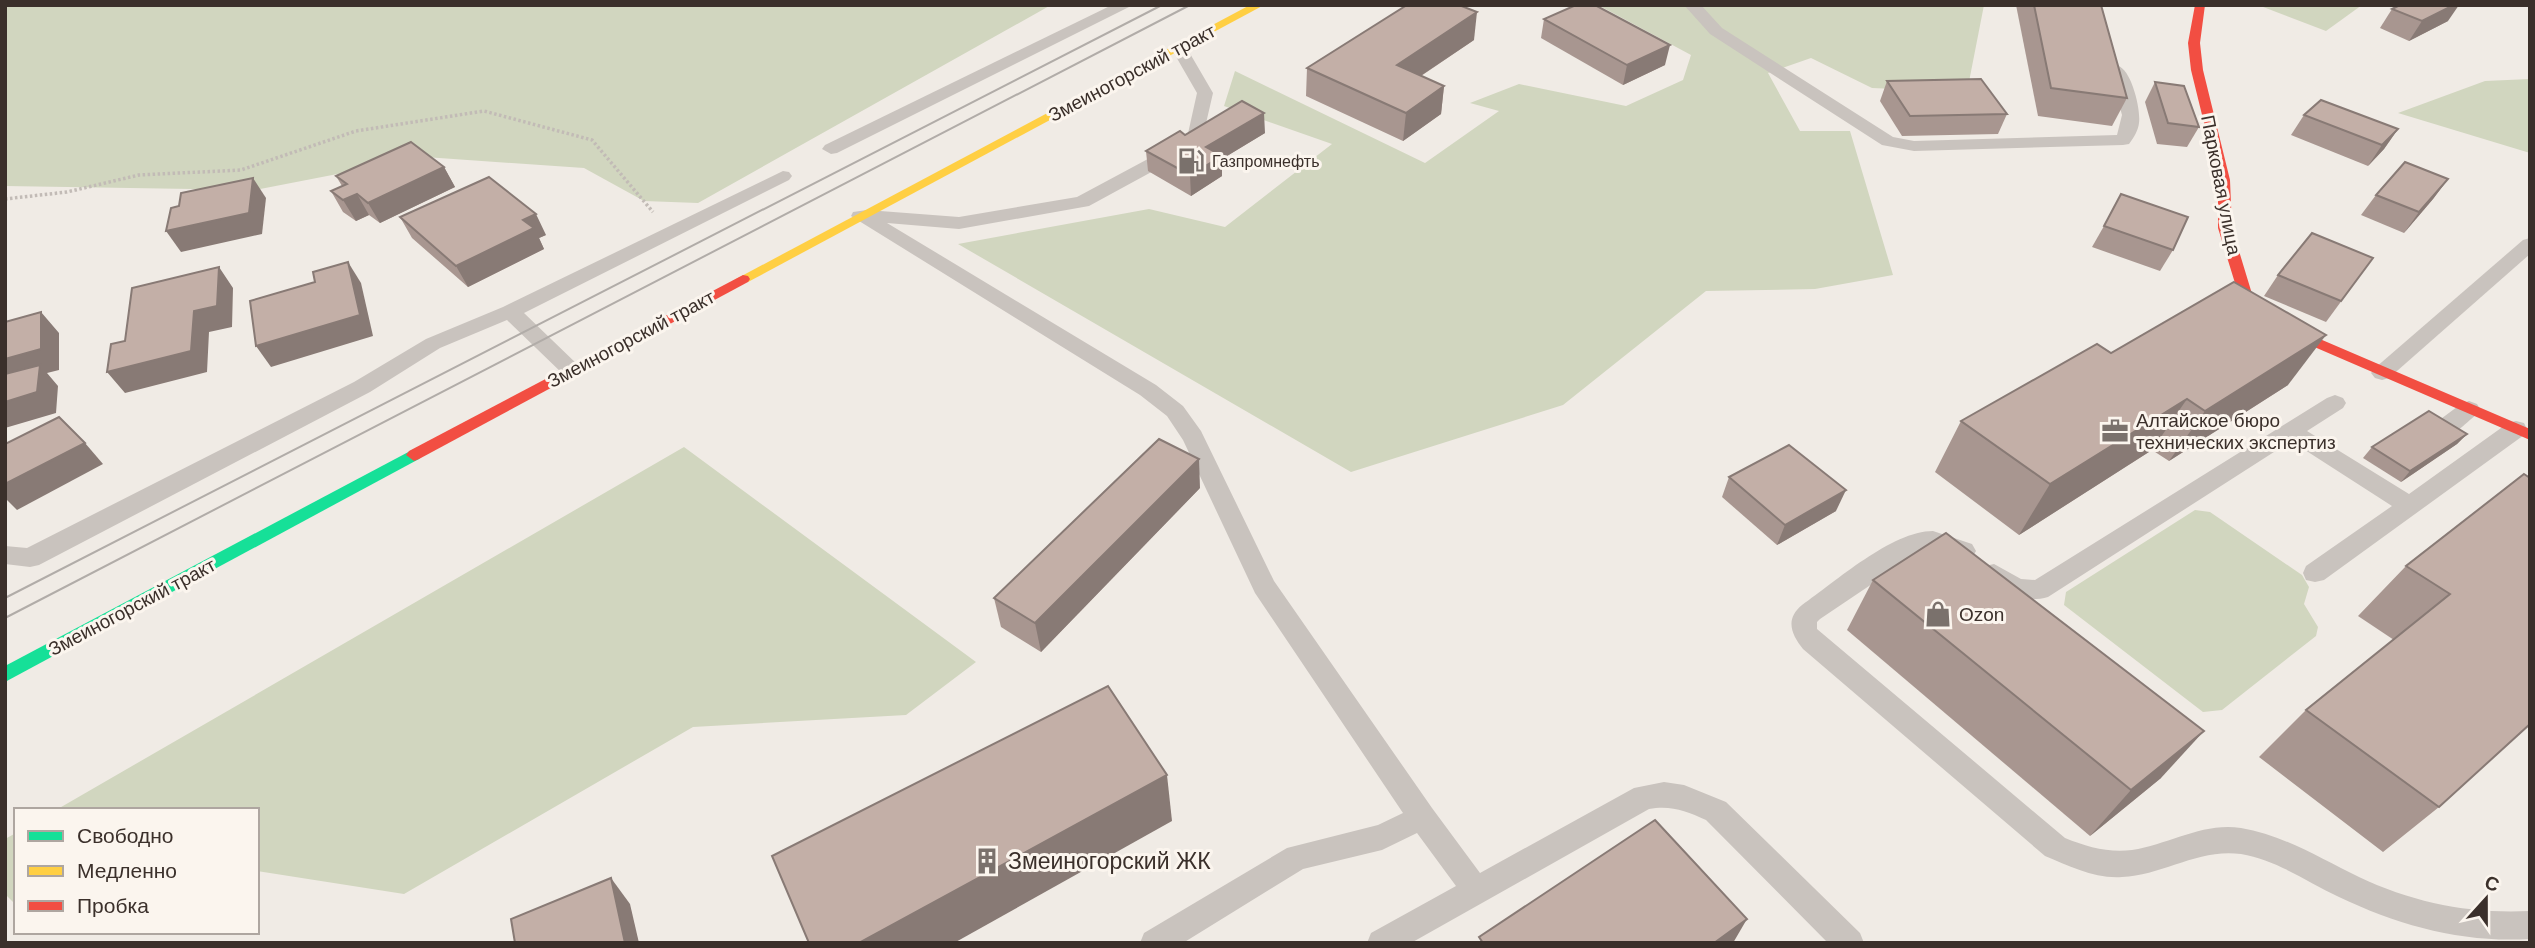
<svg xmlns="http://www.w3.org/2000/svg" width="2535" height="948" viewBox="0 0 2535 948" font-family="Helvetica,sans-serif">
  <rect width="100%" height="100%" fill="#f0ebe5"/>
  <g fill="#d1d6bf">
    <path d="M5,5h1046l-353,198 -54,-2 -60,-33 -159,-11 -170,33 -250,-4z"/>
    <path d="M1598,5h386l-17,87 -95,-4 -61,-30 -43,15 32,58h50l43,144 -78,14 -109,2 -143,114 -212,67 -393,-228 191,-35 76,18 107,-83 -108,-38 11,-35 190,92 74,-52 -29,-8 49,-19 107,22 57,-26 8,-25z"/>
    <path d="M2258,5h104l-36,26z"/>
    <path d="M2530,79v74l-132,-40 87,-32z"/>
    <path d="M684,447l292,215 -70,53 -213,12 -289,167 -147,-23v-61h-201z"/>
    <path d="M2195,510l15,2 92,63 7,12 -5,17 14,23 -2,9 -94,74 -19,2 -139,-107 2,-13z"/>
    <path d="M16,833v72l-11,-11v-55z"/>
  </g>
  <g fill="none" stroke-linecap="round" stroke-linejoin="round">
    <path stroke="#c2bbb6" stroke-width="3.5" stroke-dasharray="2.5 2.5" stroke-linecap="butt" d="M5,199l62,-7 72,-17 102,-5 115,-39 128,-20 108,29 61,72"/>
    <g fill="#c9c3be" fill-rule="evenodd">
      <path d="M1112,5h21l-296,148 -6,1 -9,-5 3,-4z"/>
      <path d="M1684,5h17l21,23 171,109 21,4 203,-6 5,-20 -12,-44 8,-5c13,3 23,43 21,57 -1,8 -5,14 -10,21l-6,1 -209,6 -32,-6 -172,-111z"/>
      <path d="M1179,43l6,2 28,48 -12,52 -112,61 -130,23 -72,-6 269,162 27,21 18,25 73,150 158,227 48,65 154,-85 30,-6 20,3 42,17 134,131 4,10h-36l-122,-123c-20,-9 -35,-15 -57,-11l-238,134h-44l4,-10 85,-47 -39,-53 -35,17 -79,19 -120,74h-43l4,-10 143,-85 91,-23 25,-12 -148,-220 -72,-153 -16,-24 -27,-21 -289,-179 2,-4 14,-2 92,7 118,-20 110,-59 10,-45 -26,-45z"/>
      <path d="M783,171l6,1 3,4 -3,4 -265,133 55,53 4,5 -4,5 -7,2 -7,-2 -58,-56 -67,28 -70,44 -331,173 -9,2 -25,-3v-18l22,2 327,-166 72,-43 77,-32z"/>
      <path d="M2530,238v16l-141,124 -7,2 -7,-2 -4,-5 4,-5 148,-128z"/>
      <path d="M2335,395l8,3 3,5 -3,5 -36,23 102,63 99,-71 8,-2 8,2 3,6 -3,6 -200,145 -9,2 -9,-2 -3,-7 3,-7 86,-60 -101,-65 -243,156c-23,7 -55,-3 -66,-24l3,-7 9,-2 27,15 14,1 292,-182z"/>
      <path d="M2469,401l8,3 3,5 -3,5c-14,11 -29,30 -47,25l-3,-6 3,-6 31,-23z"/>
      <path d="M1933,531l39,13 4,7 -4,7c-18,5 -32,-12 -51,-7l-101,68 -3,3v7l248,209c22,9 44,15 67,12 38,-6 71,-28 109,-22 43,7 80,31 118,49 55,26 111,37 171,34v28c-68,4 -130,-13 -191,-42 -32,-15 -62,-37 -98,-43 -42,-6 -78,21 -119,23 -27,2 -53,-11 -77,-21l-242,-207c-12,-15 -18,-30 -1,-44 33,-23 90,-74 131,-74z"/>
    </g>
    <path fill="#16e098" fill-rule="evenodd" d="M414,449l5,2 3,4 -3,4 -414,223v-16z"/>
    <path fill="#ffcf43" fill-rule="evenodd" d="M1250,5h14l-516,277h-10l-2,-3z"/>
    <g fill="#f24e42" fill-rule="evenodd">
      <path d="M2195,5h10l-5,38 3,27 27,110 2,48 24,79 22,14 252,108v11l-262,-113 -25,-18 -25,-81v-48l-27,-110 -3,-27z"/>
      <path d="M743,275l5,1 2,3 -2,3 -329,177 -5,2 -8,-6 3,-4z"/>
    </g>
    <g stroke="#b1aca8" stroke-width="2">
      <path d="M5,598l1157,-593"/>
      <path d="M5,618l1185,-613"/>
    </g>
  </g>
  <g fill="#a89690">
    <path d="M2016,5h85l26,93 -15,28 -74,-10z"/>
    <path d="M2392,9l56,12 -39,20 -29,-13z"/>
    <path d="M1544,19l121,46 -42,20 -82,-47z"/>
    <path d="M1474,40l-53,36 23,10 -3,28 -38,27 -97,-45 1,-28z"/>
    <path d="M1887,81l120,33 -9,20 -96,2 -22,-35z"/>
    <path d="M2155,82l44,45 -12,20 -30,-3 -12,-42z"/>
    <path d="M2304,115l94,14 -14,20 -16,17 -77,-31z"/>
    <path d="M1265,133l-43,26v17l-31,20 -43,-25 -2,-20 39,-16z"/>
    <path d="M444,167l11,20 -75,36 -11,-8 -13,6 -13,-9 -12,-21 11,-5 -6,-10z"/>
    <path d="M2448,179l-15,20 -29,34 -43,-18 15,-20z"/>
    <path d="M400,217l146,18 -7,3 5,11 -76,38 -56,-49z"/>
    <path d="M2104,226l69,24 -13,21 -68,-24z"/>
    <path d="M2373,258l-47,64 -62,-26 14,-21z"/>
    <path d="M2111,353l177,32 -119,76 -17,-11 -133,85 -84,-63 26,-51z"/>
    <path d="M2467,434l-10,10 -56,38 -38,-24 9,-11z"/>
    <path d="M2524,474l-85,333 -56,45 -124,-95 47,-47 88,-70 -36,-24 48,-50z"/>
    <path d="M1729,477l107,34 -59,34 -55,-48z"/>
    <path d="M1200,488l-159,164 -40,-25 -7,-29z"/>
    <path d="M1873,580l288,198 -71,58 -243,-206z"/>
  </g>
  <g fill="#887a75">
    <path d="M2454,5h5l-11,16 -39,20 13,-20z"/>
    <path d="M1477,12l-3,28 -79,53 2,-28z"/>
    <path d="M1670,45l-5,20 -42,20 4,-20z"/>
    <path d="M1444,86l-3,28 -38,27 3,-28z"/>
    <path d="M1264,113l1,20 -43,26v17l-31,20 -1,-21 16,-28z"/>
    <path d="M2398,129l-14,20 -16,17 14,-21z"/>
    <path d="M444,167l11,20 -75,36 -12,-20z"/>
    <path d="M253,178l13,20 -4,36 -81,18 -15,-21z"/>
    <path d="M2448,179l-15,20 -29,34 15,-21z"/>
    <path d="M357,194l12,21 -13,6 -13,-21z"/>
    <path d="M536,214l10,21 -7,3 5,11 -76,38 -12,-21 67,-46z"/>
    <path d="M348,262l13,21 12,53 -102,31 -15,-21z"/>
    <path d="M219,267l14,21 -1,39 -23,5 -2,40 -82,21 -18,-21z"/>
    <path d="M41,312l18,21v37l-12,3 11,13 -2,27 -51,15v-69z"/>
    <path d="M2326,335l-38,50 -119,76 36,-50z"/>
    <path d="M2187,399l-35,51 -133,85 31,-51z"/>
    <path d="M2467,434l-10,10 -56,38 9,-11z"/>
    <path d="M85,443l18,21 -86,46 -12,-12v-14z"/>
    <path d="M1199,459l1,29 -159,164 -6,-29z"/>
    <path d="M1846,490l-10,21 -59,34 8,-20z"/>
    <path d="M2204,731l-43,47 -71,58 41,-46z"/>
    <path d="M1167,775l5,46 -218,122h-95z"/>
    <path d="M611,878l19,26 9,39h-14z"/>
    <path d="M1747,919l-14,24h-19z"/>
  </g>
  <g fill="#c3afa7" stroke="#887a75" stroke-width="2">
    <path d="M1407,5h52l18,7 -80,53 47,21 -38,27 -99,-45z"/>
    <path d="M1576,5h19l75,40 -43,20 -83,-46z"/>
    <path d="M2034,5h67l26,93 -76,-10z"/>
    <path d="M2400,5h54l-32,16 -30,-12z"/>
    <path d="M1981,79l26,35 -97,2 -23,-35z"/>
    <path d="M2155,82l29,4 15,41 -31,-4z"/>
    <path d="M2321,100l77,29 -16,16 -78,-30z"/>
    <path d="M1242,101l22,12 -58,34 16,9 -32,19 -44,-24 34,-20 5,4z"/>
    <path d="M411,142l33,25 -76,36 -11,-9 -14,6 -12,-9 16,-7 -11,-8z"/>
    <path d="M2405,162l43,17 -29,33 -43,-17z"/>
    <path d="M489,177l47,37 -13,6 11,8 -78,38 -56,-49z"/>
    <path d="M253,178l-4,35 -83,18 5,-23 8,-2 2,-13z"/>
    <path d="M2121,194l67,23 -15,33 -69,-24z"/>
    <path d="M2312,233l61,25 -32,43 -63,-26z"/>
    <path d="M348,262l12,53 -104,31 -6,-45 65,-19 -2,-10z"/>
    <path d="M219,267l-2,39 -23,5 -3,40 -84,21 4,-28 14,-3 7,-53z"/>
    <path d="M2234,282l92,53 -121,76 -18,-12 -137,85 -89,-63 136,-77 14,9z"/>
    <path d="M41,312v37l-36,10v-37z"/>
    <path d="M40,365l-3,27 -32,10v-28z"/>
    <path d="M2429,411l38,23 -57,37 -38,-24z"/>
    <path d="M59,417l26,26 -80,41v-40z"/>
    <path d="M1159,439l40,20 -164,164 -41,-25z"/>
    <path d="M1789,445l57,45 -61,35 -56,-48z"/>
    <path d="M2524,474l6,4v246l-91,83 -133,-97 144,-116 -44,-28z"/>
    <path d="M1946,533l258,198 -73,59 -258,-210z"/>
    <path d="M1108,686l59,89 -308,168h-50l-37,-87z"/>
    <path d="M1655,820l92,99 -33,24h-231l-4,-6z"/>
    <path d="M611,878l14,65h-110l-4,-24z"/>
  </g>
  <defs>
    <g id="fuel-bare" transform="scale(2.1)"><path d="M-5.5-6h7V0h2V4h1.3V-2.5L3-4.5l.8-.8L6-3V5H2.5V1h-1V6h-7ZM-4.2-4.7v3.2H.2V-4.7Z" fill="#7a716c" stroke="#fbf5ee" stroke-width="2.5" paint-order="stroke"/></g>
    <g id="office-bare" transform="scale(2.1)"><path d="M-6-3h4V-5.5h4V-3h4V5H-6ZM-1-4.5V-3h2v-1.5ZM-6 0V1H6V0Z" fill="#7a716c" stroke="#fbf5ee" stroke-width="2.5" paint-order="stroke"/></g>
    <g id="shop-bare" transform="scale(2.1)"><path d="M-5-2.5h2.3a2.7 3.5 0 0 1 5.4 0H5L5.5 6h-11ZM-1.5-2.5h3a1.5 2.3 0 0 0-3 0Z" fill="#7a716c" stroke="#fbf5ee" stroke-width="2.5" paint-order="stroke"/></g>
    <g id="building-bare" transform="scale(2.1)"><path d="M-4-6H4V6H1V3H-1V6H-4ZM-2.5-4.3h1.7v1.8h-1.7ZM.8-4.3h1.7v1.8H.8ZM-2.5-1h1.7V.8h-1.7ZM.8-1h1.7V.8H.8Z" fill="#7a716c" stroke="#fbf5ee" stroke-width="2.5" paint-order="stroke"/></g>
  </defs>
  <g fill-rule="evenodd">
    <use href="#fuel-bare" x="1191" y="161"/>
    <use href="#office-bare" x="2115" y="431"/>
    <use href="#shop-bare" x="1938" y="614"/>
    <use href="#building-bare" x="987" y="861"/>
  </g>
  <g text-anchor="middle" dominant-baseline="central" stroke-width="6" stroke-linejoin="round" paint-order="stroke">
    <g font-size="16" fill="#3b302b" stroke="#fbf5ee" text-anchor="start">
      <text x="1212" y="161">Газпромнефть</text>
    </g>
    <g font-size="19" fill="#3b302b" stroke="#fbf5ee">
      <text transform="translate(1132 73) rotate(-28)">Змеиногорский тракт</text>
      <text transform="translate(2221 185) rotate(79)">Парковая улица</text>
      <text transform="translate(631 339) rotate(-28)">Змеиногорский тракт</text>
      <text transform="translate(132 607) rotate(-28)">Змеиногорский тракт</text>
    </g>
    <g font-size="19" fill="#3b302b" stroke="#fbf5ee" text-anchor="start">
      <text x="2136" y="420">Алтайское бюро<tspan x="2136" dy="22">технических экспертиз</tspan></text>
      <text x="1959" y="614">Ozon</text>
    </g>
    <g font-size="23" fill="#3b302b" stroke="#fbf5ee" text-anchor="start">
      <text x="1008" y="861">Змеиногорский ЖК</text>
    </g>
  </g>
  <rect width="2535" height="948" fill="none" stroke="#3b302b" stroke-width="14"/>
  <rect x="14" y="808" width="245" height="126" fill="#fbf5ee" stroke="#aea6a0" stroke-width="2"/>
  <rect x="28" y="831" width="35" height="10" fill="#16e098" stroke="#aea6a0" stroke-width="2"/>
  <text x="77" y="843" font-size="21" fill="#3b302b">Свободно</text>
  <rect x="28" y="866" width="35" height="10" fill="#ffcf43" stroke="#aea6a0" stroke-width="2"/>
  <text x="77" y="878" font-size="21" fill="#3b302b">Медленно</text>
  <rect x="28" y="901" width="35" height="10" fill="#f24e42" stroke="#aea6a0" stroke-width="2"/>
  <text x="77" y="913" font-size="21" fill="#3b302b">Пробка</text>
  <g transform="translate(2486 899) rotate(21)" stroke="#fbf5ee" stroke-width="5" paint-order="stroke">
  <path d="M0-5L12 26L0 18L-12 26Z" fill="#3b302b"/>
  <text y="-10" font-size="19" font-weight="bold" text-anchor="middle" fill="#3b302b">С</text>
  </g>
</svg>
